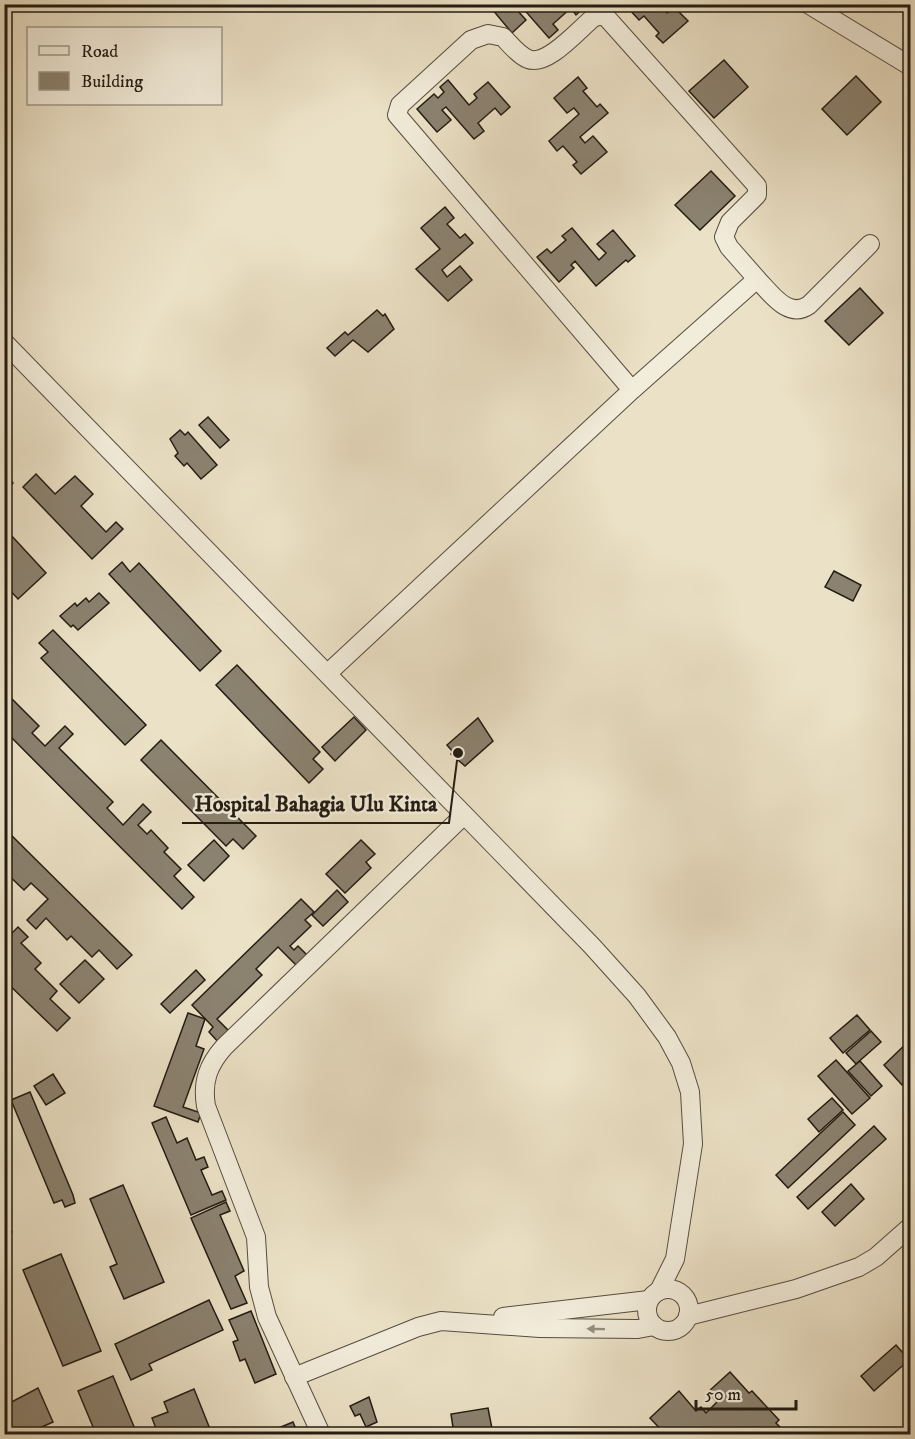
<svg xmlns="http://www.w3.org/2000/svg" width="915" height="1439" viewBox="0 0 915 1439" font-family="'IM FELL DW Pica',serif">
  <rect width="100%" height="100%" fill="#ebe1c6"/>
  <filter id="stains"><feTurbulence type="fractalNoise" baseFrequency=".00333" numOctaves="4"/><feColorMatrix values="0 0 0 0 .2 0 0 0 0 .09 0 0 0 0 .02 0 0 0 .5 -.17"/></filter>
  <radialGradient id="worn" r=".72"><stop offset=".6" stop-color="#630" stop-opacity="0"/><stop offset="1" stop-color="#630" stop-opacity=".3"/></radialGradient>
  <g fill="#8b8270" stroke="#231c12" stroke-width="1.5">
    <path d="M496,4h88l2,2 -10,9 -5,-7 -18,16 5,6 -9,8 -28,-32 -4,4 9,10 -14,13 -20,-24z"/>
    <path d="M636,4h29l-3,3 5,6 7,-6 14,14 -25,22 -7,-7 3,-3 -15,-17 -5,4 -9,-10z"/>
    <path d="M724,60l24,27 -34,31 -25,-27z"/>
    <path d="M856,76l25,26 -34,33 -25,-26z"/>
    <path d="M578,77l9,11 -4,3 14,16 3,-3 8,9 -28,24 5,6 8,-7 14,16 -26,22 -8,-9 4,-3 -14,-16 -6,5 -8,-10 30,-27 -5,-6 -7,5 -13,-15z"/>
    <path d="M448,80l21,25 8,-7 -3,-4 14,-12 22,25 -9,8 -6,-7 -17,15 6,8 -10,8 -28,-32 -4,3 9,10 -14,12 -20,-23 17,-15 4,4 6,-6 -4,-5z"/>
    <path d="M711,171l24,25 -35,34 -25,-25z"/>
    <path d="M445,207l9,11 -7,6 13,14 5,-4 8,9 -31,27 5,7 13,-11 12,14 -24,21 -32,-32 24,-20 -19,-21z"/>
    <path d="M572,228l27,32 7,-7 -9,-9 16,-14 22,26 -7,6 -2,-2 -30,26 -21,-25 -4,4 3,3 -15,14 -22,-25 10,-8 4,4 15,-13 -4,-4z"/>
    <path d="M860,288l23,25 -34,32 -24,-24z"/>
    <path d="M377,310l6,6 2,-2 9,15 -26,23 -15,-12 -18,16 -8,-8 18,-16 3,3z"/>
    <path d="M208,417l21,23 -9,8 -21,-23z"/>
    <path d="M180,430l5,5 3,-3 29,33 -16,14 -14,-16 -3,3 -9,-10 3,-3 -8,-14z"/>
    <path d="M4,474l9,9 -9,8z"/>
    <path d="M36,474l19,20 20,-18 18,18 -12,12 25,26 10,-10 7,7 -31,30 -69,-72z"/>
    <path d="M9,533l37,40 -28,26 -14,-15v-47z"/>
    <path d="M122,562l8,10 9,-9 82,88 -21,20 -91,-97z"/>
    <path d="M834,571l27,14 -8,16 -28,-14z"/>
    <path d="M99,593l10,10 -31,27 -5,-5 -2,2 -11,-11 15,-13 2,3 9,-8 3,4z"/>
    <path d="M53,630l93,95 -21,20 -84,-87 7,-6 -9,-9z"/>
    <path d="M237,665l83,87 -7,7 10,10 -14,14 -93,-98z"/>
    <path d="M4,691l35,35 -7,7 13,13 20,-20 8,8 -14,14 54,54 -6,6 16,17 20,-21 8,8 -13,13 9,9 4,-4 17,18 -4,4 17,17 -7,7 20,21 -12,12 -178,-179z"/>
    <path d="M910,703v13l-6,-6z"/>
    <path d="M354,717l12,13 -31,31 -13,-14z"/>
    <path d="M478,718l15,23 -28,25 -14,-12 2,-2 -6,-7z"/>
    <path d="M161,740l95,96 -13,13 -10,-10 -7,7 -85,-86z"/>
    <path d="M4,828l128,127 -15,14 -18,-19 -7,7 -21,-21 -4,4 -21,-22 -10,11 -9,-9 21,-21 -17,-16 -7,7 -20,-19z"/>
    <path d="M214,840l15,16 -25,25 -16,-16z"/>
    <path d="M361,840l14,14 -9,8 5,6 -26,25 -19,-19z"/>
    <path d="M337,890l11,12 -25,24 -11,-11z"/>
    <path d="M301,899l13,13 -9,8 6,6 -21,20 4,4 4,-4 10,10 -11,10 -19,-19 -22,22 6,6 -45,44 14,14 -11,11 -11,-12 4,-5 -21,-22z"/>
    <path d="M18,927l10,10 -7,6 20,20 -6,6 22,22 -7,8 20,19 -13,13 -53,-51v-39z"/>
    <path d="M85,960l19,19 -25,24 -19,-19z"/>
    <path d="M196,970l9,10 -35,33 -9,-9z"/>
    <path d="M188,1013l17,6 -9,27 8,3 -21,58 18,6 -3,9 -44,-16z"/>
    <path d="M857,1015l13,15 -27,23 -13,-15z"/>
    <path d="M871,1031l10,11 -25,22 -10,-11z"/>
    <path d="M910,1040v27l-5,5 5,5 -8,8 -18,-20z"/>
    <path d="M836,1060l34,38 -18,16 -34,-38z"/>
    <path d="M860,1061l22,25 -11,10 -23,-25z"/>
    <path d="M53,1074l12,19 -19,12 -12,-19z"/>
    <path d="M30,1092l43,103 2,8 -10,4 -3,-7 -8,3 -43,-103z"/>
    <path d="M832,1098l11,12 -24,22 -11,-13z"/>
    <path d="M843,1112l12,13 -67,63 -12,-13z"/>
    <path d="M166,1117l11,26 10,-5 9,22 8,-3 4,10 -7,3 11,25 10,-4 4,9 -35,15 -39,-92z"/>
    <path d="M874,1126l12,13 -78,70 -11,-12z"/>
    <path d="M851,1184l13,15 -29,27 -13,-14z"/>
    <path d="M123,1185l41,97 -40,17 -14,-32 7,-3 -27,-65z"/>
    <path d="M226,1202l4,9 -10,4 24,56 -9,5 12,27 -16,6 -40,-91z"/>
    <path d="M4,1220l8,12 -8,4z"/>
    <path d="M61,1254l40,97 -38,15 -40,-96z"/>
    <path d="M209,1300l14,30 -74,34 3,6 -21,10 -16,-36z"/>
    <path d="M251,1311l25,63 -21,9 -10,-24 -5,2 -7,-19 5,-2 -9,-20z"/>
    <path d="M896,1345l13,15 -35,31 -13,-15z"/>
    <path d="M730,1372l19,21 3,-2 27,29 -3,3 11,11h-122l-15,-16 29,-27 17,20 5,-4 5,6 11,-11 -9,-10z"/>
    <path d="M113,1376l24,58h-41l-18,-43z"/>
    <path d="M38,1388l15,34 -27,12h-22v-28z"/>
    <path d="M194,1389l18,45h-54l-6,-16 16,-6 -4,-10z"/>
    <path d="M369,1397l8,25 -11,5 -6,-13 -5,2 -5,-10z"/>
    <path d="M488,1408l5,26h-39l-3,-20z"/>
    <path d="M293,1422l5,12h-34z"/>
  </g>
  <g fill="none" stroke-linecap="round" stroke-linejoin="round">
    <g stroke="#554d3f" stroke-width="20">
      <g id="minor">
        <path d="M808,4l102,62"/>
        <path d="M757,279c13,13 31,41 52,26l61,-61"/>
        <path d="M4,342l588,604 45,50 30,41 14,26 9,29 3,52 -18,115 -16,32"/>
        <path d="M328,673l304,-283 125,-111 -28,-32 -5,-10 6,-15 27,-27v-9l-150,-168 -7,-3 -7,3c-15,12 -46,49 -65,41 -10,-4 -18,-15 -25,-22l-15,-3 -17,6 -71,65 -3,10 235,275"/>
        <circle cx="668" cy="1310" r="21"/>
        <path d="M688,1316l108,-27 63,-22 17,-10 34,-30"/>
        <path d="M503,1317l146,-17"/>
        <path d="M294,1377l124,-50 23,-6 99,7 98,1 16,-3"/>
        <path d="M321,1434l-54,-117 -8,-30 -3,-50 -50,-131c-4,-24 2,-41 18,-59l240,-232"/>
      </g>
    </g>
    <use href="#minor" stroke="#f2ecda" stroke-width="18"/>
  </g>
  <defs><path id="oneway-solid" d="M-6-.8H1V-3.2L6.5 0L1 3.2V.8H-6Z" transform="scale(1.5)"/></defs>
  <use fill="#958e80" href="#oneway-solid" transform="translate(596 1329) rotate(-179)"/>
  <path fill="none" stroke="#231c12" stroke-width="2" d="M458 753L449 823H182"/>
  <circle fill="#231c12" stroke="#f2ecda" stroke-width="2" cx="458" cy="753" r="6"/>
  <g font-size="22" text-anchor="middle" font-weight="bold" fill="#231c12" stroke="#f2ecda" stroke-width="5" stroke-linejoin="round" paint-order="stroke">
    <text x="316" y="811">Hospital Bahagia Ulu Kinta</text>
  </g>
  <rect width="915" height="1439" fill="none" stroke="#ebe1c6" stroke-width="24"/>
  <rect x="6" y="6" width="903" height="1427" fill="none" stroke="#231c12" stroke-width="3"/>
  <rect x="12" y="12" width="891" height="1415" fill="none" stroke="#231c12" stroke-width="1.5"/>
  <rect x="27" y="27" width="195" height="78" fill="#f2ecda" stroke="#9f998a" stroke-width="1.5"/>
  <rect x="39" y="46" width="30" height="9" fill="#f2ecda" stroke="#9f998a" stroke-width="1.5"/>
  <text x="81" y="57" font-size="18" fill="#231c12">Road</text>
  <rect x="39" y="72" width="30" height="18" fill="#8b8270" stroke="#9f998a" stroke-width="1.5"/>
  <text x="81" y="87" font-size="18" fill="#231c12">Building</text>
  <path d="M696 1400v9h100v-9" fill="none" stroke="#231c12" stroke-width="3"/>
  <text x="705" y="1400" font-size="18" fill="#231c12" stroke="#f2ecda" stroke-width="4.5" paint-order="stroke">50 m</text>
  <rect width="100%" height="100%" filter="url(#stains)"/>
  <rect width="100%" height="100%" fill="url(#worn)"/>
</svg>
